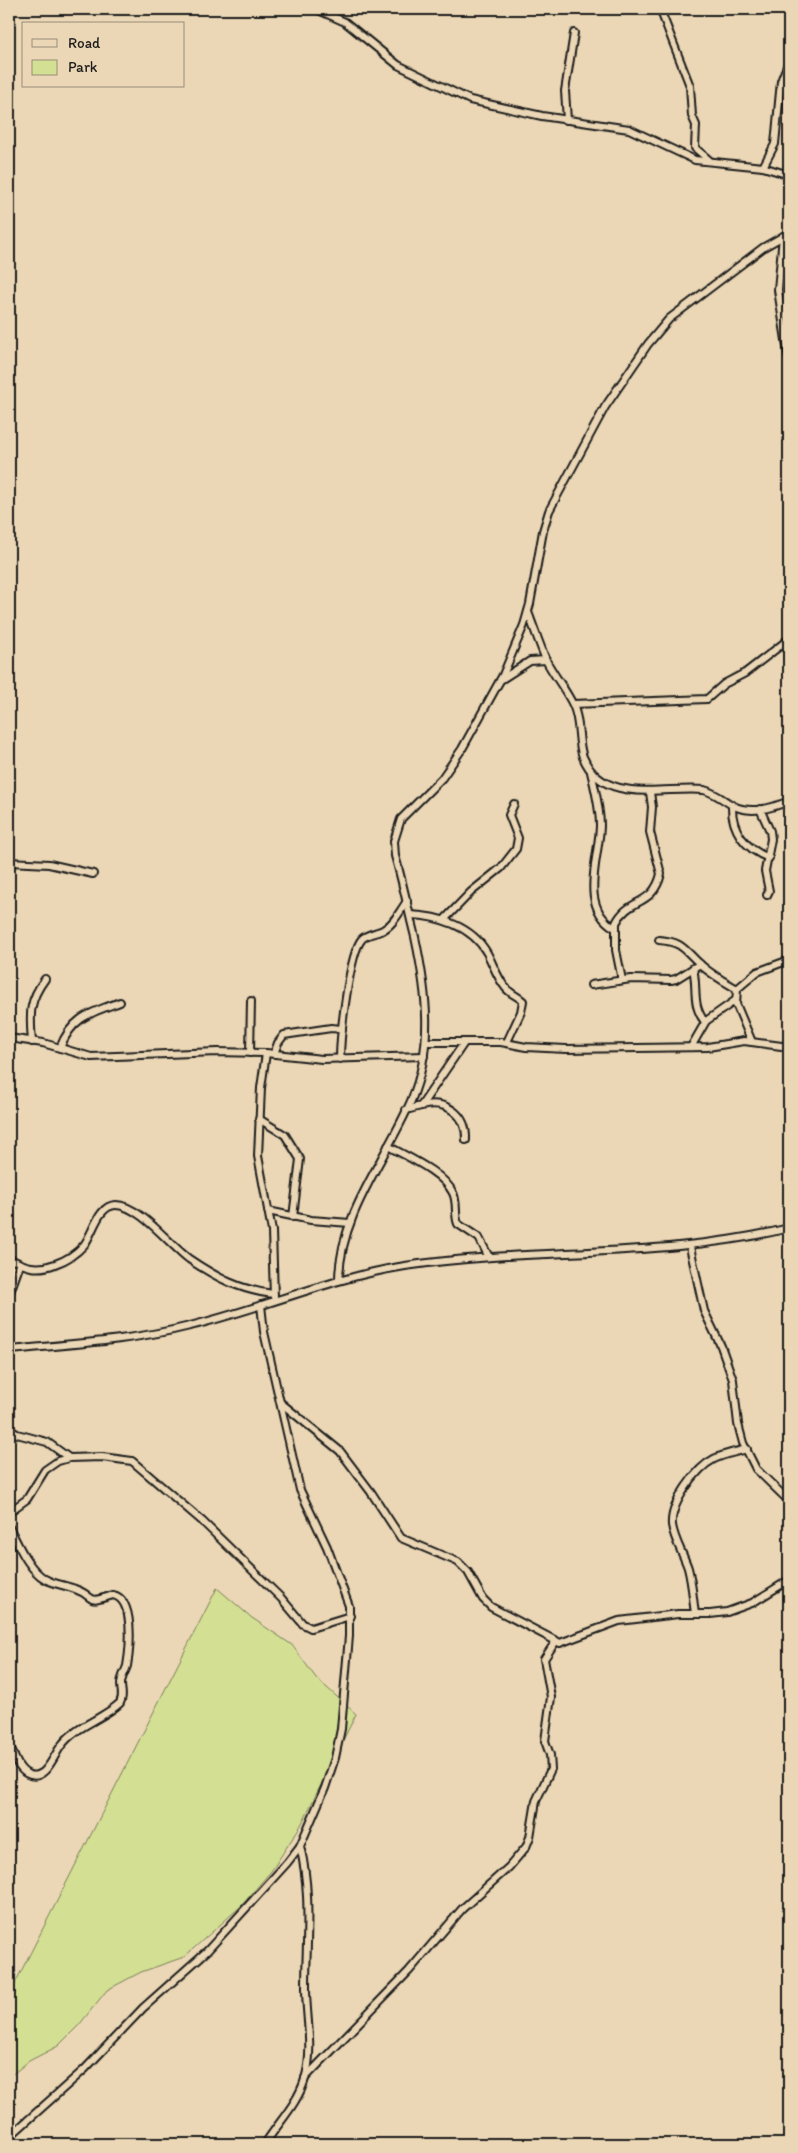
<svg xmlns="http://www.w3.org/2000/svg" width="798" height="2153" viewBox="0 0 798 2153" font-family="Itim,sans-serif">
  <rect width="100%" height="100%" fill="#ebd7b5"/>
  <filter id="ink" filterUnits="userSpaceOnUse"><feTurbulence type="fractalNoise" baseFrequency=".02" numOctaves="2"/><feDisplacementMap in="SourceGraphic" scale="10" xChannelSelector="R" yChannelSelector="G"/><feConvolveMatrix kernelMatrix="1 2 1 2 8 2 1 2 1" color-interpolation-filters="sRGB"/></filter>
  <g filter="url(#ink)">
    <path fill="#d3e093" stroke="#787e58" d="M217,1588l35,30 40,27 24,33 40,36 -55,111 -29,45 -31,36 -57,51 -43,15 -34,18 -28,35 -21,21 -29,15 -20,16v-82z"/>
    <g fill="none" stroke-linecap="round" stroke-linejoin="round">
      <g stroke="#1c1c1c" stroke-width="10">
        <g id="minor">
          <path d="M316,9l29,13 53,43 72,35 72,16 87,13 66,31 68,7 26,8"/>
          <path d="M660,9l30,77 2,30 4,9 -1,23 14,12"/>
          <path d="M789,9v5"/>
          <path d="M781,86l8,4"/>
          <path d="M567,120l-2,-29 9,-58"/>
          <path d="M763,167l12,-23 6,-63 8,-20"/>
          <path d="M783,236l-5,54 11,69"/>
          <path d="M528,612c6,16 12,34 19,50 8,15 19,28 26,43 8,17 4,36 10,52 20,49 82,29 121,33 11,3 18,9 28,15 18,10 40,3 57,-4"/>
          <path d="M502,679l28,-18 16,-1"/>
          <path d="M573,704l134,-5 17,-15 21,-11 44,-34"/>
          <path d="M591,772c4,17 9,36 9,54 -1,34 -22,80 15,102"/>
          <path d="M732,805c-1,25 13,44 37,53"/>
          <path d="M760,809l10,22 1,8 -6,32 4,20 -2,4"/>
          <path d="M9,862l40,2 44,10"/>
          <path d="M410,915c29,1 62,11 77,38 6,11 10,24 18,34 5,7 13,9 18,14l-2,11 -14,30"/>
          <path d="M444,920l27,-28 30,-24 15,-19 2,-11 -9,-23 5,-11"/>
          <path d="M659,940c25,2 25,10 42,25 11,10 24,17 36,24"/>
          <path d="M693,968c5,20 -2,37 12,54"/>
          <path d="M622,980l-6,-30v-27c13,-26 37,-16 45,-49l-11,-42 2,-25 -2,-15"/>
          <path d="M591,985l40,-6 40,1 5,-1 24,-15"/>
          <path d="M9,1038l34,5 48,14 126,-5 49,1 56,6 102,-3"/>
          <path d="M32,1042c-2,-27 -4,-40 13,-63"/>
          <path d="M426,1042h75l25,5 40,2 142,-2 36,-6 45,6"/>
          <path d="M752,1042l-16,-38 1,-15 20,-17 32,-12"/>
          <path d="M691,1047l15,-26 30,-21"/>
          <path d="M60,1048c12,-31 30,-35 60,-46"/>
          <path d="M250,1053l1,-52"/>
          <path d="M266,1053l-5,35 -3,68 14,75 2,66"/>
          <path d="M274,1054l4,-11 6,-8 47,-7 11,1"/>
          <path d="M340,1059c0,-21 9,-106 22,-120 4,-5 15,-6 21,-9 11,-6 17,-19 24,-29"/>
          <path d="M421,1106c26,-7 46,9 45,34"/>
          <path d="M406,1110l15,-4 43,-63"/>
          <path d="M259,1119l26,16 15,24 -7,58"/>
          <path d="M388,1146c19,11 55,26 65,47 5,10 1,21 5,31l21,14 10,19"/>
          <path d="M268,1211l43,9 39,3"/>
          <path d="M690,1247l14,64 17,35 12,34 5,44 5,19 13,26 33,32"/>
          <path d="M9,1258c16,9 28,13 46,6 12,-4 21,-10 29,-19 9,-11 14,-40 32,-40 23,0 54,40 73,54 28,19 51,31 84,35"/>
          <path d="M339,1279c1,-65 47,-120 72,-178 23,-54 16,-108 4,-164 -7,-27 -12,-54 -20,-81l-1,-15 7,-22 41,-41 20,-29 41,-74 21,-50 6,-21 13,-73 6,-20 56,-104 43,-63 21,-25 95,-72 25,-14"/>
          <path d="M9,1295l11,-31"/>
          <path d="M9,1350c61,-6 122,-9 181,-24 74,-18 139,-48 215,-60 128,-19 259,-7 384,-38"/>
          <path d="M281,1403l59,48 31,41 30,46 57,24 10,10 15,27 8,8 69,36 59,-22 59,-7h32l17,-2 25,-9 37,-23"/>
          <path d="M9,1429l8,5 30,8 22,16"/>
          <path d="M9,1512l18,-13 18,-29 13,-9 11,-3 33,-1 30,4 70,60 79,77 22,26 8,4 39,-12"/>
          <path d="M9,1527c9,17 19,42 36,52 8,5 20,6 30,10 23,8 8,16 38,6 22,4 17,54 14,71 -2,6 -6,12 -6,18 0,8 3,11 -1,19 -17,16 -45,23 -59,43 -7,9 -15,34 -31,29 -13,-4 -16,-21 -21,-31"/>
          <path d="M695,1614c-2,-15 -3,-31 -7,-46 -5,-15 -14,-28 -16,-43 -2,-21 24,-57 42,-66 10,-5 22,-7 33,-10"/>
          <path d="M305,2078l104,-107 53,-62 47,-42 17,-20 4,-10 6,-36 15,-32 -1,-14 -5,-14 6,-44 -7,-38 12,-18"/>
          <path d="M9,2137l76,-68 58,-61 64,-57 80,-88 13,-17 25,-58 10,-30 6,-29 8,-93v-30l-22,-59 -27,-57 -36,-158 -3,-27"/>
          <path d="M265,2144c13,-21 33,-41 40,-65 9,-29 1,-61 1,-91 0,-49 6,-94 -6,-142"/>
        </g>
      </g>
      <use href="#minor" stroke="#ebd7b5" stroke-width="6"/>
    </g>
  </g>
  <rect width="798" height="2153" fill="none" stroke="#ebd7b5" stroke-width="30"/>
  <rect x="15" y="15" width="768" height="2123" fill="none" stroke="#1c1c1c" stroke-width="2" filter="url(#ink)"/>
  <rect x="22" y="22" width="162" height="65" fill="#ebd7b5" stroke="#988c78"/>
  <rect x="32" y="39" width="25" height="8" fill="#ebd7b5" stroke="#988c78"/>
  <text x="68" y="48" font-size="15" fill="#1c1c1c">Road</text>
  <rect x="32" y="60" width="25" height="15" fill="#d3e093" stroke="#988c78"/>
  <text x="68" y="72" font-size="15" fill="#1c1c1c">Park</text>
</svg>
